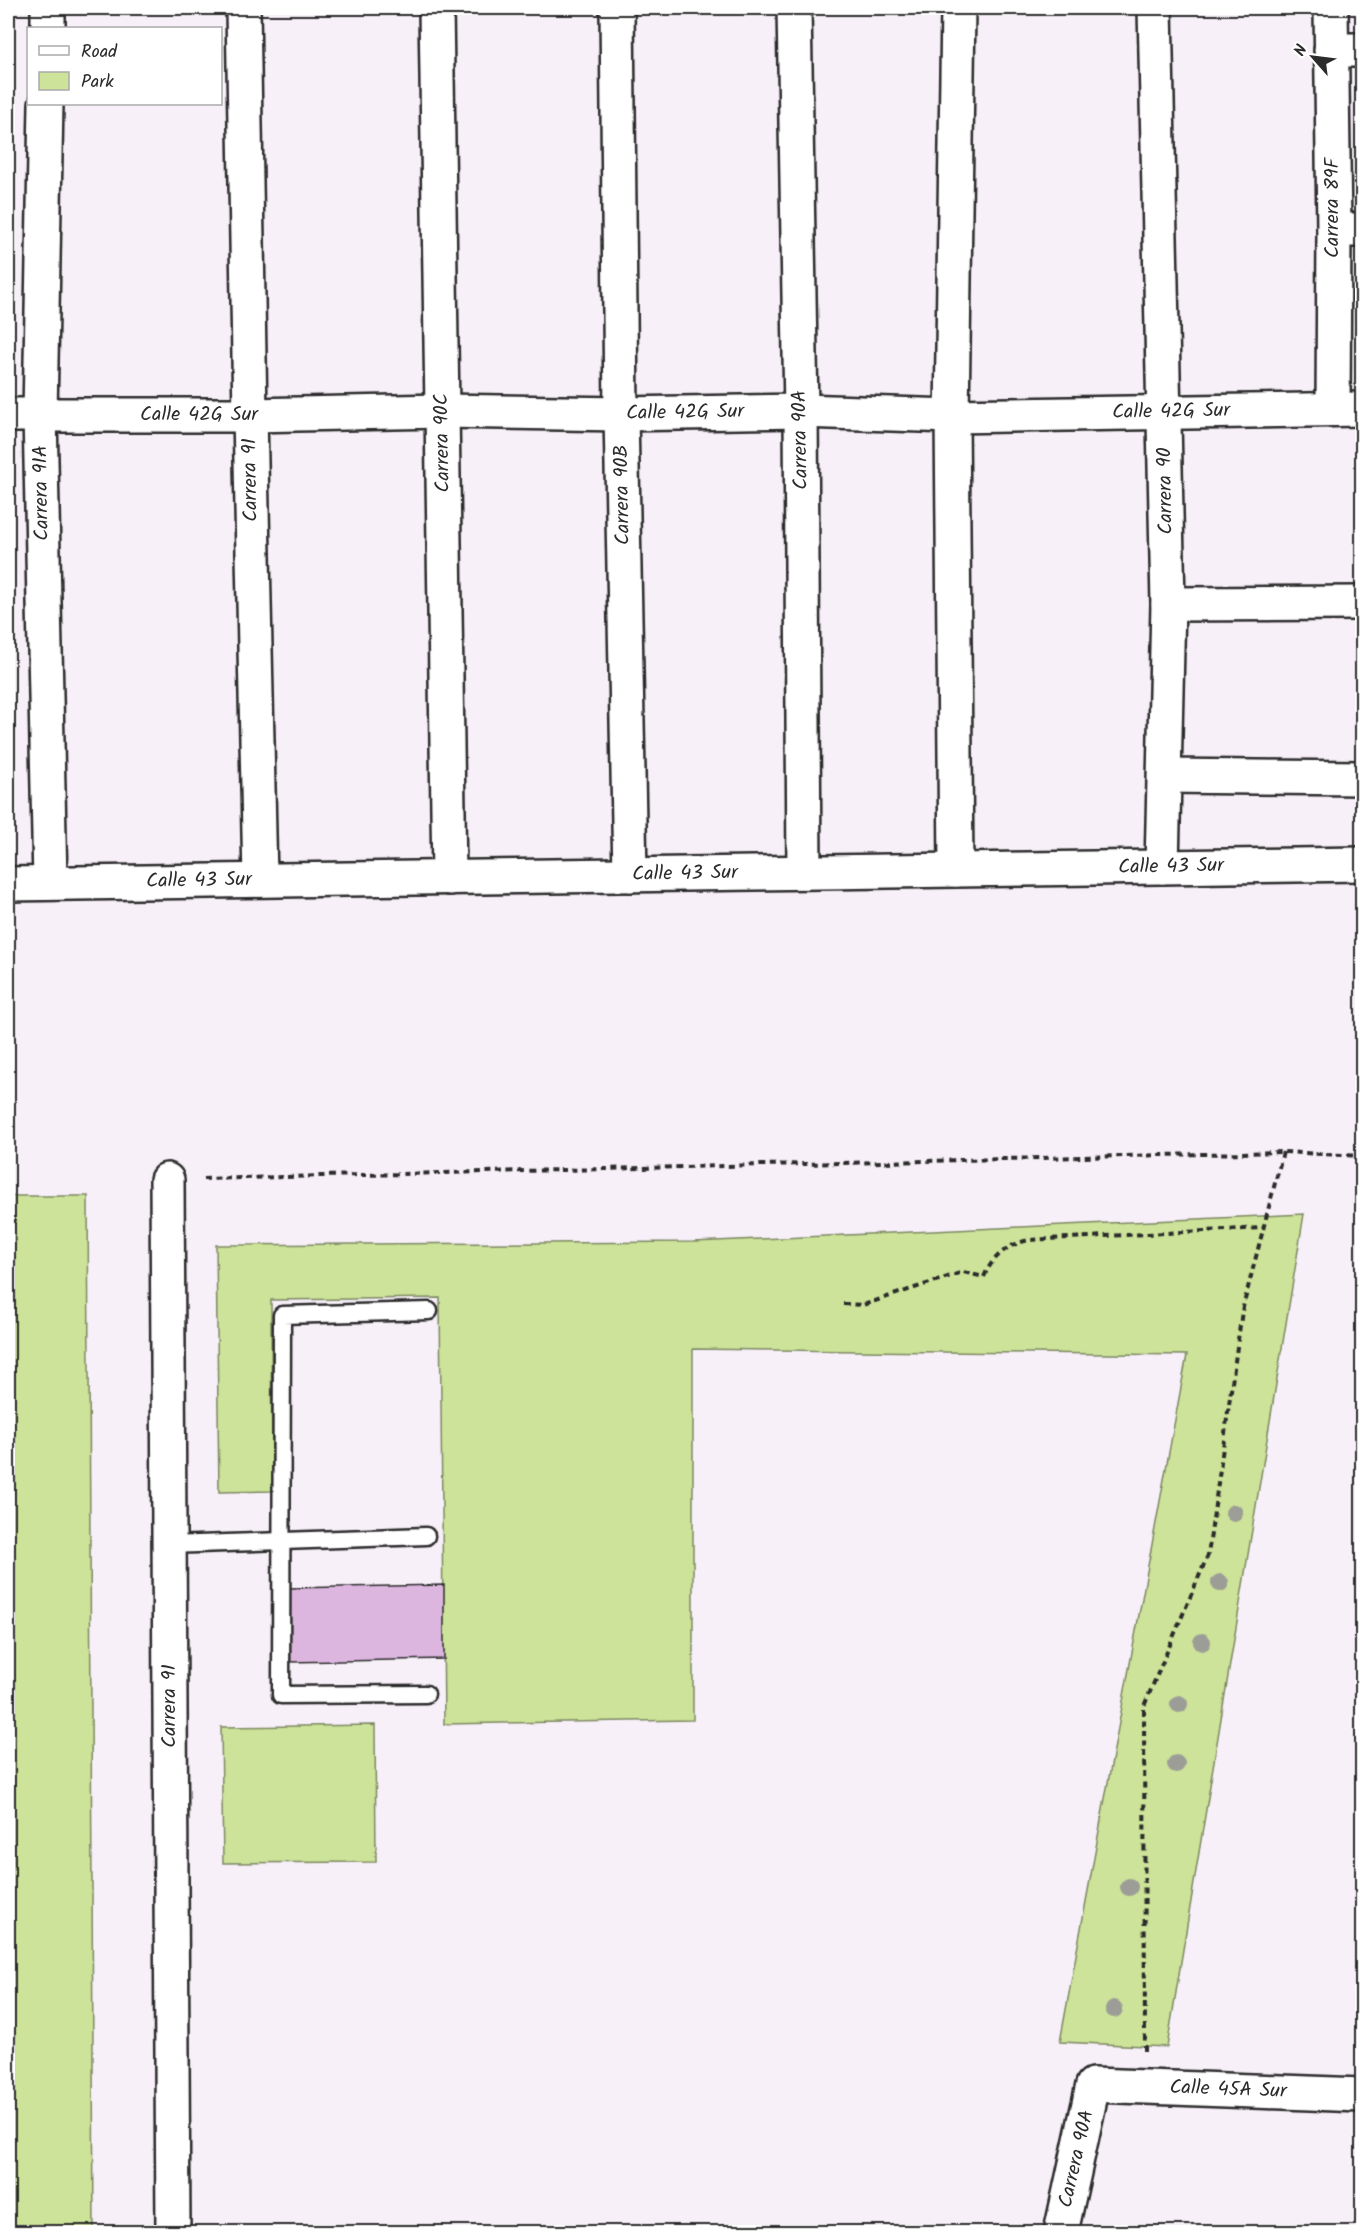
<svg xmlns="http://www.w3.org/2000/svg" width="1370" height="2240" viewBox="0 0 1370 2240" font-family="Kalam,sans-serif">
  <rect width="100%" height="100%" fill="#f8f0f9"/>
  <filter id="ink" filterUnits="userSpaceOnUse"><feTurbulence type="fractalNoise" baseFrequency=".0167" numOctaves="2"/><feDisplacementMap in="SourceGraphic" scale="12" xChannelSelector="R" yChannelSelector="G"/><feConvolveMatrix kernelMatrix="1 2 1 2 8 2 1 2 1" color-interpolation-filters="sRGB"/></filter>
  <g filter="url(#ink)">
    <g fill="#cce399" stroke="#7c8762" stroke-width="1.5">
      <path d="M8,1196h80l6,1036h-86z"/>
      <path d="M1304,1214l-137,833 -107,-5 127,-687 -494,-6v371l-249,4 -4,-426 -169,2 1,191 -53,1 -3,-247 477,-3z"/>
      <path d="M375,1725l1,137 -153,1 -2,-136z"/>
    </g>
    <path fill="#dcb6df" stroke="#2b2b2b" stroke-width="1.5" d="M444,1585v74l-155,3 -1,-74z"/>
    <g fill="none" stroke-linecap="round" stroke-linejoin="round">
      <g stroke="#2b2b2b" stroke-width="21">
        <g id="lane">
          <path d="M169,1545l257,-9"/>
          <path d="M426,1694l-145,1 1,-380 147,-4"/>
        </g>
      </g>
      <g stroke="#2b2b2b" stroke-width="38">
        <g id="street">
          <path d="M243,8l7,407 10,465"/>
          <path d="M436,8l13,870"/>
          <path d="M617,8l4,406 9,461"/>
          <path d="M794,8l7,403 3,461"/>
          <path d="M1155,8l13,596 -6,263"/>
          <path d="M1331,8l3,222 -1,179"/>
          <path d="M48,28v-20"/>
          <path d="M1331,50h31"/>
          <path d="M46,104l-6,310 10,469"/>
          <path d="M1334,230h28"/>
          <path d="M8,415h242l192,-4 179,3 180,-3 151,5 410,-7"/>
          <path d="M1168,604l194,-1"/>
          <path d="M1165,776l197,2"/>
          <path d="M956,870l-4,-454 6,-408"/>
          <path d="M8,884l1354,-20"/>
          <path d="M167,1180l6,1052"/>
          <path d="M1061,2232l32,-147 269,10"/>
        </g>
      </g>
      <g stroke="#2b2b2b" stroke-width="4" stroke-dasharray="6 4.5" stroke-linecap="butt">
        <path d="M203,1179l1080,-27 79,4"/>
        <path d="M843,1304l20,1 100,-33 21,5c8,-20 24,-33 45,-37l234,-12"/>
        <path d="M1145,2051l-1,-345 64,-151 34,-244 41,-159"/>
      </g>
      <use href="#lane" stroke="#fff" stroke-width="16"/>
      <use href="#street" stroke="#fff" stroke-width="33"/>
    </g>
    <g fill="#9d9d97">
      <circle cx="1234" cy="1513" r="9"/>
      <circle cx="1220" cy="1583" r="9"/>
      <circle cx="1202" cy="1642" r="9"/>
      <circle cx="1179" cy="1704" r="9"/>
      <circle cx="1176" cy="1764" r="9"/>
      <circle cx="1129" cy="1887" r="9"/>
      <circle cx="1114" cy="2009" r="9"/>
    </g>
  </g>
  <g text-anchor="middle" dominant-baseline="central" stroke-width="4.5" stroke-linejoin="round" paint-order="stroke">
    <g font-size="20" fill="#2b2b2b" stroke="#fff">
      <text transform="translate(1333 208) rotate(-90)">Carrera 89F</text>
      <text transform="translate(1171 412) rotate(-1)">Calle 42G Sur</text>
      <text transform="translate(685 413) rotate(-1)">Calle 42G Sur</text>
      <text x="199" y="415">Calle 42G Sur</text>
      <text transform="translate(801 440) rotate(-91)">Carrera 90A</text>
      <text transform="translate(443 443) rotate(-91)">Carrera 90C</text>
      <text transform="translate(251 480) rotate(-91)">Carrera 91</text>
      <text transform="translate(1166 491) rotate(-91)">Carrera 90</text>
      <text transform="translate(42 493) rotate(-91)">Carrera 91A</text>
      <text transform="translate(623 495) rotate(-91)">Carrera 90B</text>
      <text transform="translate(1171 867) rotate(-1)">Calle 43 Sur</text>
      <text transform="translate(685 874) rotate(-1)">Calle 43 Sur</text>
      <text transform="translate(199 881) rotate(-1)">Calle 43 Sur</text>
      <text transform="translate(170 1706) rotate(-90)">Carrera 91</text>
      <text transform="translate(1228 2090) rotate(2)">Calle 45A Sur</text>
      <text transform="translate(1077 2159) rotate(-77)">Carrera 90A</text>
    </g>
  </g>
  <rect width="1370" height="2240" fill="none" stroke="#fff" stroke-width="30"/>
  <rect x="15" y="15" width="1340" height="2210" fill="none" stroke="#2b2b2b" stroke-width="2" filter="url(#ink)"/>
  <rect x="27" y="27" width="195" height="78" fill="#ffffff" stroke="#aaaaaa" stroke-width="1.5"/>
  <rect x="39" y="46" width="30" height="9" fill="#ffffff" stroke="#aaaaaa" stroke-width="1.5"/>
  <text x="81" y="57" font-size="18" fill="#2b2b2b">Road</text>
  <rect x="39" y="72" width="30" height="18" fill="#cce399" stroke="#aaaaaa" stroke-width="1.5"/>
  <text x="81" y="87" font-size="18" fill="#2b2b2b">Park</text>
  <g transform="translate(1313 57) rotate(298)" stroke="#ffffff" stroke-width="4.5" paint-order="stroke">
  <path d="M0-4.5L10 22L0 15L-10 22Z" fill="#2b2b2b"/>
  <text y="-9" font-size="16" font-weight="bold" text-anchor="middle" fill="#2b2b2b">N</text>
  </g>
</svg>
